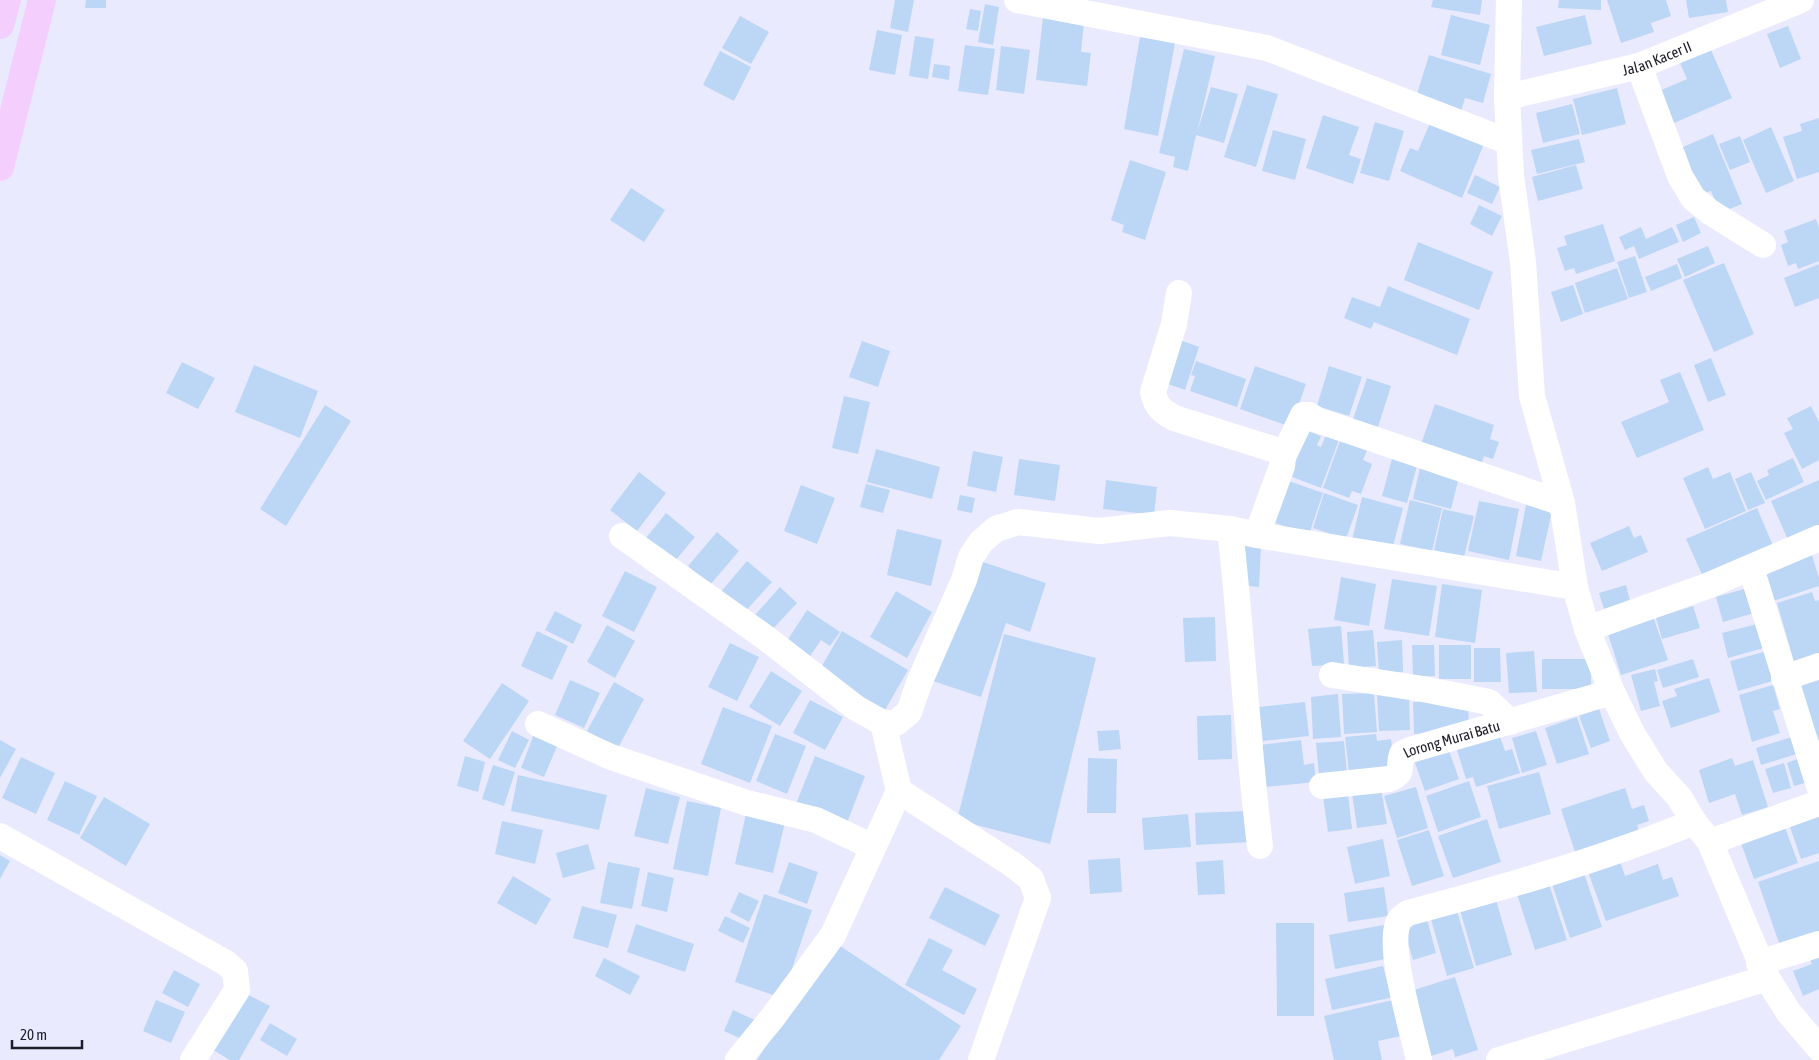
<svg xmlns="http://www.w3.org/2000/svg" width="1819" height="1060" viewBox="0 0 1819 1060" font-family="'Asap Condensed',sans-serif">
  <rect width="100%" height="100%" fill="#eaeaff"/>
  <g fill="#bcd6f5">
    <path d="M86,0h20v8h-21z"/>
    <path d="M895,0h19l-6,32 -18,-4z"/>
    <path d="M1433,0h49l-2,15 -49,-8z"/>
    <path d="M1559,0h42v10l-43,-2z"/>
    <path d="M1607,0h59l5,16 -20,7 3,9 -33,11z"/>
    <path d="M1686,0h40l2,12 -39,6z"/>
    <path d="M985,4l14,3 -6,38 -15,-3z"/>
    <path d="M970,9l11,2 -3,20 -12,-2z"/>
    <path d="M1451,15l39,10 -10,40 -39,-10z"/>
    <path d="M1585,15l7,29 -48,12 -8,-29z"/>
    <path d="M740,16l29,16 -18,32 -29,-16z"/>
    <path d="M1043,17l41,5 -3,30 10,1 -4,33 -51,-6z"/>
    <path d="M1788,26l13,33 -21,9 -13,-34z"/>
    <path d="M877,30l25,5 -7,40 -26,-5z"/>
    <path d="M915,36l19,3 -6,40 -19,-3z"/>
    <path d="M1140,37l35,6 -17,93 -34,-7z"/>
    <path d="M1708,43l24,55 -65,28 -15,-32 35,-15 -10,-23z"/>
    <path d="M965,45l30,4 -7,46 -30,-4z"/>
    <path d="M1001,46l29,4 -6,44 -28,-4z"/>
    <path d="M1184,49l31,7 -18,77 14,-46 27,7 -14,49 -28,-8 -8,36 -15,-4 2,-10 -16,-4z"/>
    <path d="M720,51l31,16 -17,34 -31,-16z"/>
    <path d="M1429,55l62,19 -8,29 -18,-5 -6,20 -45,-14z"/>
    <path d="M934,64l16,2 -1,14 -17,-3z"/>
    <path d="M1247,85l31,9 -22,73 -32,-10z"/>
    <path d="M1617,88l9,36 -44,11 -9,-36z"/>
    <path d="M1572,104l8,30 -37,9 -7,-30z"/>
    <path d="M1323,115l36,12 -10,28 12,4 -8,25 -47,-16z"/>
    <path d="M1819,118v54l-22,7 -14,-42 19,-6 -2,-7z"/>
    <path d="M1375,122l29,9 -15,50 -29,-8z"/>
    <path d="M1430,123l53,23 -21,52 -62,-27 10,-23 8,3z"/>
    <path d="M1771,127l23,54 -28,12 -23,-53z"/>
    <path d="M1273,130l33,9 -11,41 -33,-9z"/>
    <path d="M1713,134l29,70 -22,9 -9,-22 -15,6 -20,-47z"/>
    <path d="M1740,136l10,26 -20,8 -11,-26z"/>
    <path d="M1579,139l6,23 -48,12 -6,-24z"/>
    <path d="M1130,160l36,12 -21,68 -23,-8 2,-7 -13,-5z"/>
    <path d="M1576,165l7,24 -45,12 -6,-24z"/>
    <path d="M1475,175l25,12 -8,17 -25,-11z"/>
    <path d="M631,188l34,22 -21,32 -34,-22z"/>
    <path d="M1479,205l23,11 -10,20 -22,-12z"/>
    <path d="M1694,217l7,16 -18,9 -7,-17z"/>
    <path d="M1816,219l3,9v33l-21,8 -2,-6 -8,3 -7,-21 7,-3 -4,-11z"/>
    <path d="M1603,224l12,37 -39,13 -2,-6 -9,3 -8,-23 10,-3 -3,-9z"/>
    <path d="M1641,227l5,12 26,-12 7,15 -40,17 -5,-13 -9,4 -6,-13z"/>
    <path d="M1418,242l75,30 -14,38 -75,-30z"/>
    <path d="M1708,246l7,17 -30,14 -8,-18z"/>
    <path d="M1635,256l12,36 -18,6 -12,-36z"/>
    <path d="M1724,263l30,71 -40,18 -31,-72z"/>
    <path d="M1677,264l5,14 -31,13 -6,-14z"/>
    <path d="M1819,264v34l-24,9 -11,-29z"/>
    <path d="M1617,268l11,31 -43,14 -10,-30z"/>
    <path d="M1573,285l10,29 -22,8 -10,-30z"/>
    <path d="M1388,286l82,33 -13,36 -83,-33 -3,7 -27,-11 8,-21 28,10z"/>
    <path d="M1177,339l22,8 -14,43 -23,-8z"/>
    <path d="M862,341l28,10 -12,36 -29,-10z"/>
    <path d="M1711,358l15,37 -18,7 -14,-37z"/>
    <path d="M1196,361l50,18 -9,28 -47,-16 5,-15 -4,-1z"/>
    <path d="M182,362l33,16 -17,31 -32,-16z"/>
    <path d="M254,365l64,26 -18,47 -65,-26z"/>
    <path d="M1255,366l51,18 -15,43 -51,-18z"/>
    <path d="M1329,366l33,11 -13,39 -32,-10z"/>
    <path d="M1680,372l24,58 -67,28 -16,-36 48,-20 -9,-22z"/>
    <path d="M1367,378l24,8 -13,41 -25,-8z"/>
    <path d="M844,396l26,6 -12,52 -26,-6z"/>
    <path d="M1435,404l59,21 -4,14 9,3 -6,17 -9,-3 -4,12 -60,-21z"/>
    <path d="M325,405l26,16 -65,105 -26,-17z"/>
    <path d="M1811,406l8,16v38l-17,9 -18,-36 9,-4 -6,-11z"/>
    <path d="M1305,430l16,6 -4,9 4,2 6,-15 13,5 -19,51 -34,-13z"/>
    <path d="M1341,438l27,10 -5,12 9,4 -11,30 -9,-3 -3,7 -26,-10z"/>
    <path d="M876,449l64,18 -8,32 -65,-17z"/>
    <path d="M973,451l30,6 -7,35 -29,-6z"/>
    <path d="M1393,455l25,7 -11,41 -25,-7z"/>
    <path d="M1793,458l11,24 -38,18 -9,-19 12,-6 -2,-5z"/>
    <path d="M1019,459l41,6 -5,36 -41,-6z"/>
    <path d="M1421,463l39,10 -9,36 -38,-10z"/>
    <path d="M1708,467l5,12 17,-7 16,39 -41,18 -22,-51z"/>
    <path d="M639,472l27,21 -29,38 -27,-21z"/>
    <path d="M1751,472l14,31 -17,7 -13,-31z"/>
    <path d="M1106,480l51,7 -3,28 -51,-6z"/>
    <path d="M1286,480l37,13 -14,41 -37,-12z"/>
    <path d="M1819,480v55l-28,12 -20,-46z"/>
    <path d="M866,484l24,6 -7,23 -23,-6z"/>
    <path d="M801,485l34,13 -18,46 -33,-13z"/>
    <path d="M1324,493l34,12 -12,34 -33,-11z"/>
    <path d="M960,495l15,3 -3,15 -15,-3z"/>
    <path d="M1362,497l41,11 -11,42 -41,-5z"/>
    <path d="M1410,500l32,8 -10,43 -32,-7z"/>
    <path d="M1479,501l40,8 -10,51 -41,-9z"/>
    <path d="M1526,505l26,6 -11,50 -25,-5z"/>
    <path d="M1757,508l17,40 -70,31 -18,-40z"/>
    <path d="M1443,509l31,7 -10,41 -30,-7z"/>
    <path d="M666,513l29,24 -21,25 -28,-24z"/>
    <path d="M1629,526l5,12 7,-3 7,17 -46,19 -12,-28z"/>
    <path d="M897,529l45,11 -11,46 -44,-11z"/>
    <path d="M717,532l22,19 -29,34 -22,-19z"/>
    <path d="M1241,545l20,1 -2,41 -20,-2z"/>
    <path d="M1811,552l8,26v8l-49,16 -10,-33z"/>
    <path d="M974,559l72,24 -16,49 -24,-9 -25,74 -48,-16z"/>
    <path d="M747,561l25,21 -29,32 -24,-20z"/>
    <path d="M625,571l32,16 -23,45 -32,-16z"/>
    <path d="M1341,577l35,7 -7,42 -35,-6z"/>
    <path d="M1392,579l45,7 -8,50 -45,-7z"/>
    <path d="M1442,584l40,6 -7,53 -40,-6z"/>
    <path d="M1626,585l4,16 -26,8 -5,-16z"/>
    <path d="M780,587l17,16 -25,27 -17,-15z"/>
    <path d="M1751,587l7,25 -35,10 -7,-25z"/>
    <path d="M896,591l36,21 -25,46 -37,-21z"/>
    <path d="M1812,592l3,9 4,-1v55l-25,7 -17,-59z"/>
    <path d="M1693,606l7,22 -38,11 -6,-21z"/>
    <path d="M807,610l33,22 -10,14 -9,-6 -11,16 -23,-15z"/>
    <path d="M555,611l27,14 -9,19 -28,-14z"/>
    <path d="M1653,616l15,44 -47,15 -14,-44z"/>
    <path d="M1215,617l1,44 -31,1 -2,-44z"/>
    <path d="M1761,623l6,24 -39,11 -6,-25z"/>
    <path d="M607,625l28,16 -20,37 -28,-16z"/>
    <path d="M1341,626l3,38 -32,2 -4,-37z"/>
    <path d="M1373,630l3,36 -27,2 -2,-36z"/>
    <path d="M537,631l31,15 -16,34 -31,-14z"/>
    <path d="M842,631l66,39 -23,40 -66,-39z"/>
    <path d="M1004,634l92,24 -46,186 -93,-24z"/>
    <path d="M1402,640l1,32 -24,2 -2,-32z"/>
    <path d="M730,643l29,14 -22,44 -29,-14z"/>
    <path d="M1412,645h22l1,31 -22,1z"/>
    <rect x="1439" y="645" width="32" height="34"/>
    <path d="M1474,648h26l1,34h-27z"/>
    <path d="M1534,651l3,41 -28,1 -3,-40z"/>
    <path d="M1768,651l8,29 -38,11 -8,-30z"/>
    <rect x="1542" y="659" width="49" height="30"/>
    <path d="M1693,659l6,18 -36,11 -6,-18z"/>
    <path d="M1655,669l3,12 -4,1 6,24 -19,5 -10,-36z"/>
    <path d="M771,671l31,20 -22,35 -31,-19z"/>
    <path d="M1709,678l11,34 -49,16 -9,-27 15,-5 -3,-7z"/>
    <path d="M570,680l30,13 -16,35 -29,-13z"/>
    <path d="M1819,680v60l-7,2 -16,-55z"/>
    <path d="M614,682l30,17 -26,49 -31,-17z"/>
    <path d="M502,683l27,18 -39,58 -27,-18z"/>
    <path d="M1773,685l7,24 -7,2 7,22 -28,9 -13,-47z"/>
    <path d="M1374,693l3,39 -33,2 -2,-40z"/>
    <path d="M1409,693l1,37 -31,1 -2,-37z"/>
    <path d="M1338,694l3,43 -28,2 -2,-42z"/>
    <path d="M810,700l33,17 -18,33 -32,-17z"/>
    <path d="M1468,700l1,32 -55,2 -1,-32z"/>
    <path d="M1305,702l4,34 -46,5 -4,-34z"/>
    <path d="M723,707l49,19 -22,57 -49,-19z"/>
    <path d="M1599,709l11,32 -19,7 -12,-32z"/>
    <path d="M1231,715l1,44 -34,1 -1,-44z"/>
    <path d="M1577,717l12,37 -32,10 -12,-36z"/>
    <path d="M1119,730l2,19 -22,2 -2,-20z"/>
    <path d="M512,731l17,9 -14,28 -17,-8z"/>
    <path d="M1536,731l11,34 -25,8 -10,-35z"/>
    <path d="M534,734l24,10 -14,33 -23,-9z"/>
    <path d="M775,734l31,12 -19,48 -31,-13z"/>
    <path d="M1376,734l1,7 14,-2 3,28 -45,5 -4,-35z"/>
    <path d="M1499,734l6,17 7,-2 8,24 -44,14 -3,-10 -7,2 -10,-32z"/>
    <path d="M1792,737l5,17 -36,11 -5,-17z"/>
    <path d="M0,740l16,9 -16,29z"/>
    <path d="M1301,740l3,25 10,-2 2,19 -52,5 -4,-42z"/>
    <path d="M1344,741l3,32 -28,2 -3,-32z"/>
    <path d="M1448,748l11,31 -34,12 -11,-31z"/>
    <path d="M465,756l20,6 -7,30 -21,-6z"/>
    <path d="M815,756l50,20 -18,47 -51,-19z"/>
    <path d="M21,757l34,16 -19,41 -34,-16z"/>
    <path d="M1088,758l29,1 -1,54h-29z"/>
    <path d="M1732,758l3,8 18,-6 15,47 -26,8 -7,-21 -26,9 -10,-33z"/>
    <path d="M1800,758l8,24 -14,4 -7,-23z"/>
    <path d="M1784,763l7,25 -18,5 -8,-24z"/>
    <path d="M493,765l22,7 -11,34 -22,-7z"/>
    <path d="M1539,772l12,42 -52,15 -12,-43z"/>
    <path d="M518,775l89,20 -8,35 -88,-19z"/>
    <path d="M65,781l32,15 -18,39 -32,-15z"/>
    <path d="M1469,781l12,36 -43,15 -12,-36z"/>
    <path d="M1416,787l12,41 -31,10 -13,-42z"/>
    <path d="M646,788l34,9 -12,47 -34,-8z"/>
    <path d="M1381,788l6,36 -30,4 -5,-35z"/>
    <path d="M1625,788l7,21 12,-4 5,16 -12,4 5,15 -64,21 -17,-52z"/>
    <path d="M1348,794l4,35 -24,3 -5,-35z"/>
    <path d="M104,797l46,27 -24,42 -46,-28z"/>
    <path d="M687,801l34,7 -13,68 -35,-7z"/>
    <path d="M1816,808l3,10v35l-18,6 -14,-41z"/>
    <path d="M747,809l39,9 -13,55 -38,-9z"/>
    <path d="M1249,811l1,31 -54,3 -1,-32z"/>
    <path d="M1188,814l3,33 -47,3 -2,-32z"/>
    <path d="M1487,819l14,43 -48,16 -15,-42z"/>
    <path d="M1782,819l16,44 -44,16 -16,-44z"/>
    <path d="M502,821l41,9 -8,34 -40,-10z"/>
    <path d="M1429,830l15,46 -32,10 -15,-46z"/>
    <path d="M1383,839l7,37 -35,8 -8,-37z"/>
    <path d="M588,844l7,25 -32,9 -7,-25z"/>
    <path d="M0,855l10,6 -10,18z"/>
    <path d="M1120,858l2,34 -32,2 -2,-34z"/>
    <path d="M1223,860l2,34 -27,1 -2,-33z"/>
    <path d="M1620,861l5,15 33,-12 5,16 9,-3 7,19 -73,25 -18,-49z"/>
    <path d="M1819,861v74l-38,14 -23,-67z"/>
    <path d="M608,862l32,6 -8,41 -32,-6z"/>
    <path d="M789,862l29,10 -11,32 -29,-11z"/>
    <path d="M648,872l26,6 -7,34 -26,-6z"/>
    <path d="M1584,873l18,54 -32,11 -18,-54z"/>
    <path d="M513,876l38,23 -15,26 -39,-22z"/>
    <path d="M1549,884l18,56 -32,10 -18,-56z"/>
    <path d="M945,887l55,28 -15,31 -56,-28z"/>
    <path d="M1384,887l4,29 -40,6 -4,-29z"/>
    <path d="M739,892l20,9 -10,21 -19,-10z"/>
    <path d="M764,894l48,16 -30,88 -47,-16z"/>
    <path d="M1496,900l16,55 -36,11 -16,-56z"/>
    <path d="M582,906l35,9 -9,33 -35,-10z"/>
    <path d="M1457,911l17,57 -27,8 -16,-57z"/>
    <path d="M725,916l25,12 -7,15 -25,-12z"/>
    <path d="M1427,919l9,34 -23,7 -10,-34z"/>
    <path d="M1276,923h38v93h-37z"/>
    <path d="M636,924l58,20 -9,28 -58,-20z"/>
    <path d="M1384,925l6,33 -55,11 -6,-34z"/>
    <path d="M929,938l24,12 -11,20 35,19 -13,26 -59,-30z"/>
    <path d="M834,942l127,84 -22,34h-182z"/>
    <path d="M1819,947v42l-16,7 -10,-25 19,-7 -5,-13z"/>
    <path d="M604,958l36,18 -10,19 -35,-19z"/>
    <path d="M1383,966l5,19 3,-1 3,13 -62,13 -7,-31z"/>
    <path d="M174,970l26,14 -12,23 -26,-14z"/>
    <path d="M1455,977l23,73 -23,7 -2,-8 -22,7 -20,-65z"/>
    <path d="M245,993l25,13 -31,54h-9l-17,-10z"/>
    <path d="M156,1000l29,12 -14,31 -28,-12z"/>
    <path d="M1393,1000l8,36 -23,5 4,19h-48l-10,-44z"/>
    <path d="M733,1010l24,11 -9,21 -24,-11z"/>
    <path d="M270,1023l27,16 -10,17 -27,-16z"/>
  </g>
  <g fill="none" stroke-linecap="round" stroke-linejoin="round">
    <g stroke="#fff" stroke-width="26">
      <path d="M1017,0l250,48 242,94"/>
      <path d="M1509,0l-2,97 4,79 12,86 9,134 30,107 13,84 12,42 25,63 20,41 24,39 23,25 15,25 16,20 57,136 22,35 30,35"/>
      <path d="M1639,66l41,110 13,22 17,14 53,33"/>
      <path id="s1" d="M1507,97l132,-31 162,-66"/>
      <path d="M1179,293l-5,31 -21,68c3,15 9,19 21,26l105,33 4,6 -1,9 -25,69"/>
      <path d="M1283,457l20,-42h6l8,5 245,83"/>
      <path d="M1230,529c12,105 17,212 30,317"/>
      <path d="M622,536l144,102 90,70 27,15h13l13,-11 10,-29 45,-103 7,-23 10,-15 15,-13 22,-7 81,9 71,-8 60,6 27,6 318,52"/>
      <path d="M1751,568l68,218"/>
      <path d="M1587,629l120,-43 112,-48"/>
      <path d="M1332,675l91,14 66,13 21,20"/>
      <path d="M1784,678l35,-12"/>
      <path d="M883,723l16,68 113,73 19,15 7,19 -57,162"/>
      <path d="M538,724l73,33 136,46 69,17 57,27"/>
      <path id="s2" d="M1322,786l67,-7c17,-7 8,-12 13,-25l8,-4 202,-58"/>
      <path d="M0,836l226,127 9,8 2,19 -44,70"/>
      <path d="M1710,842l109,-39"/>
      <path d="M1759,963l60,-19"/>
      <path d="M738,1060l35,-43 60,-82 66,-144"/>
      <path d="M1419,1060c-6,-28 -33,-115 -20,-139 2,-3 6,-6 9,-8 97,-26 193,-53 286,-91"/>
      <path d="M1499,1060l268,-82"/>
    </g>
    <g stroke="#f4cefc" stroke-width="28">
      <path d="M0,25l7,-25"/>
      <path d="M0,167l42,-167"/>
    </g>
  </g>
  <g text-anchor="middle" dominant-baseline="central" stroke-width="4" stroke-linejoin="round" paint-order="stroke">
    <g font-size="15" fill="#1d1c29" stroke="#eaeaff">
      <text stroke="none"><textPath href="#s1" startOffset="155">Jalan Kacer II</textPath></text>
      <text stroke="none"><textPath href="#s2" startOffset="150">Lorong Murai Batu</textPath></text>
    </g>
  </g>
  <path d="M12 1040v8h70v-8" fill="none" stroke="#1d1c29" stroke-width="2.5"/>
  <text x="20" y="1040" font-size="15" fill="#1d1c29" stroke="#eaeaff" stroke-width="4" paint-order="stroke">20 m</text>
</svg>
